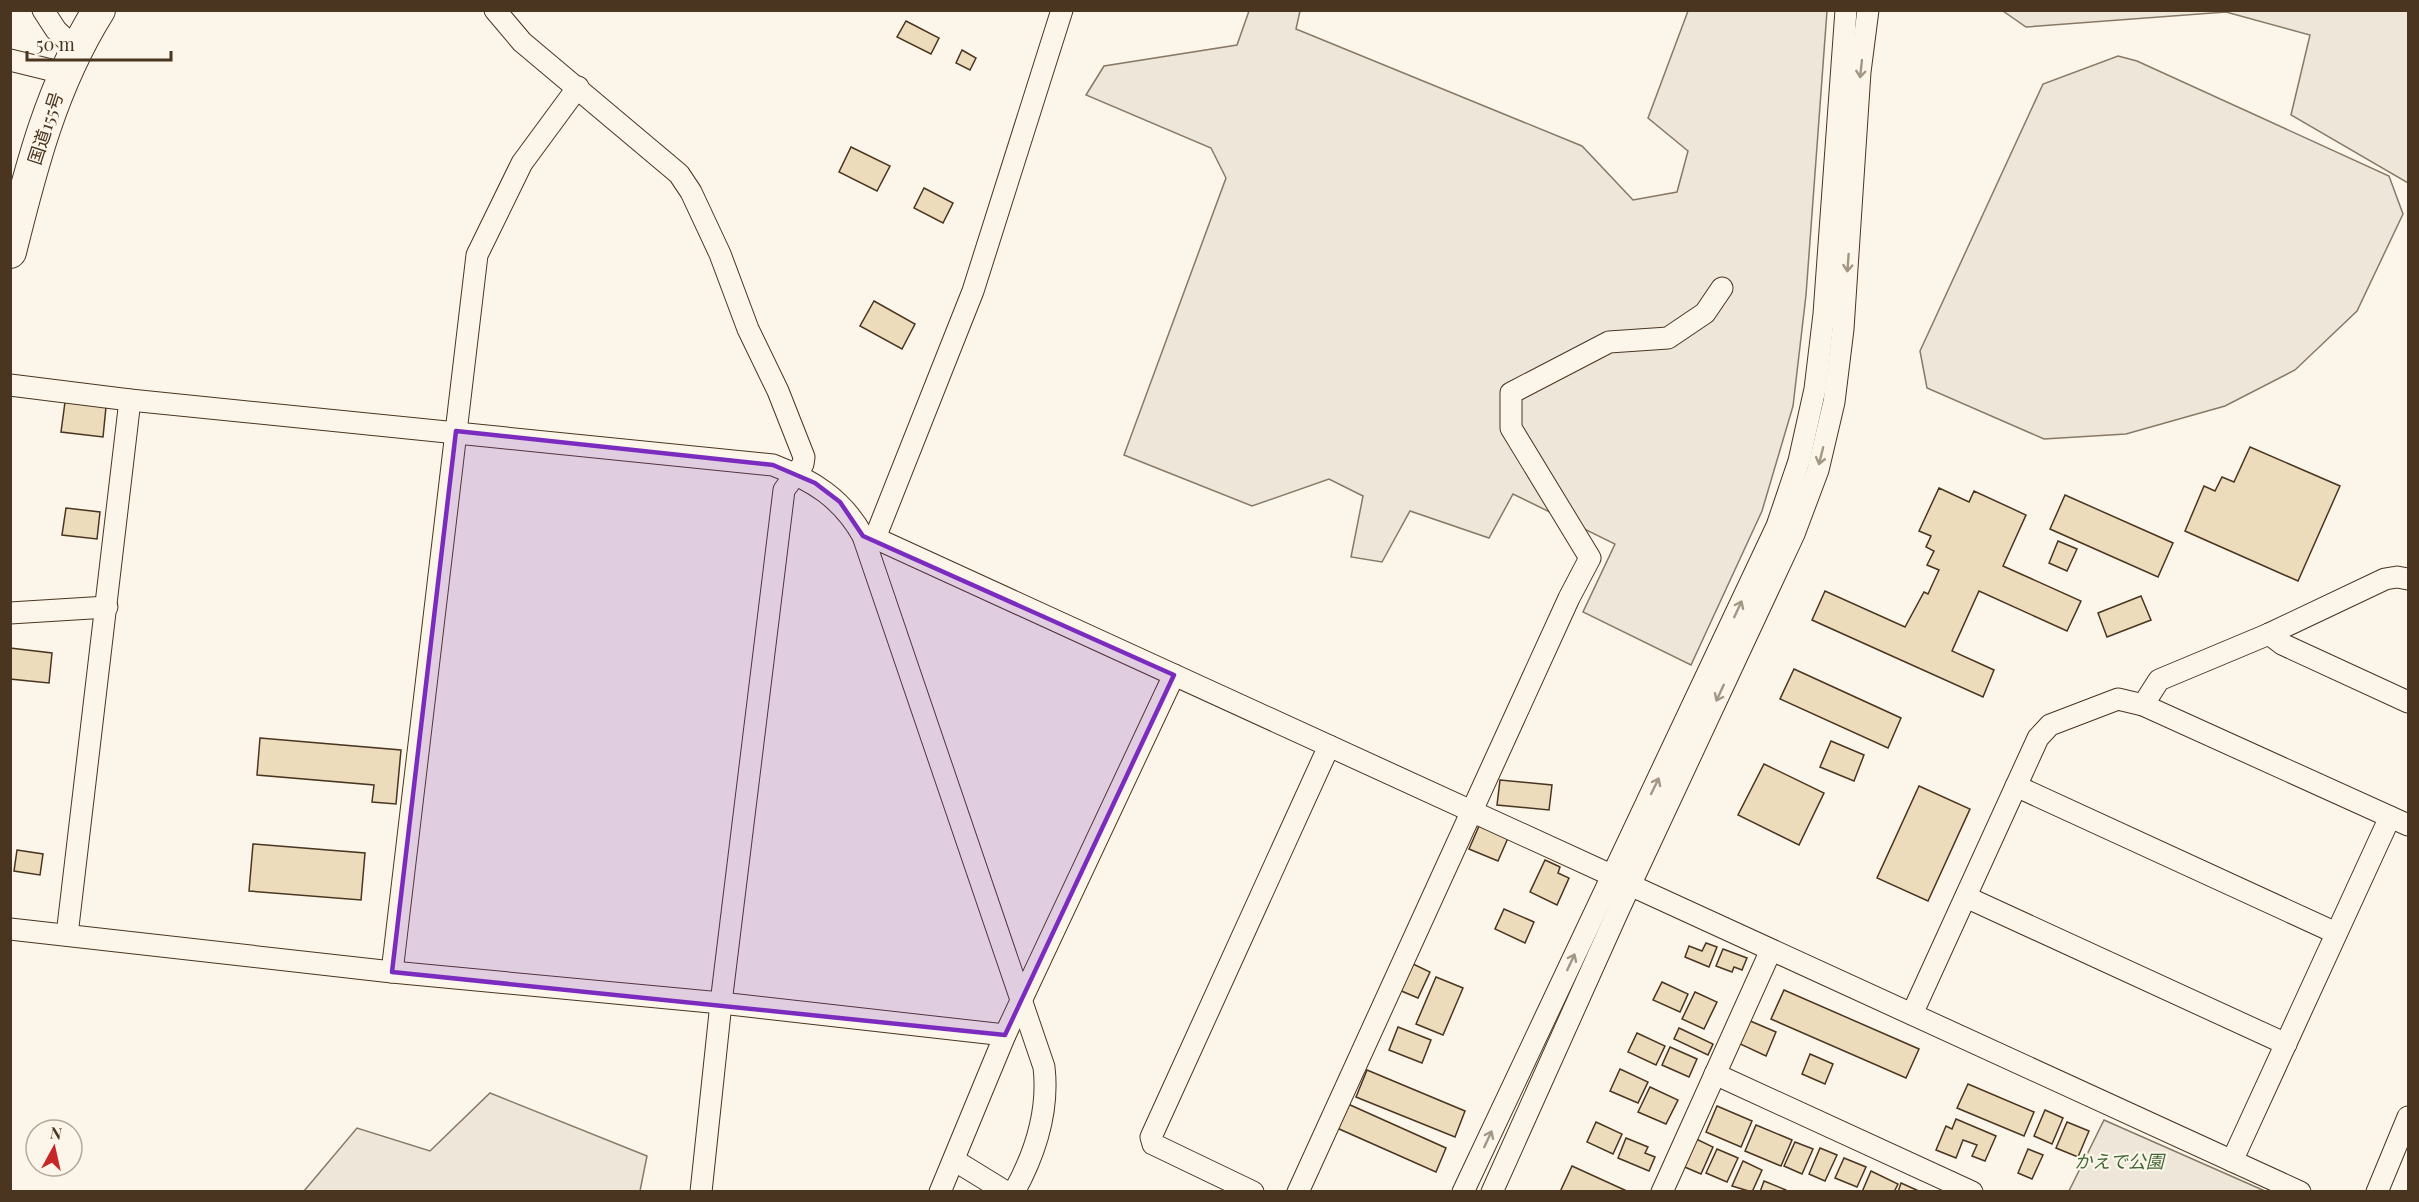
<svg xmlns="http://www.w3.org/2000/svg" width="2419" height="1202" viewBox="0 0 2419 1202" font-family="'Playfair Display','Noto Sans JP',serif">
  <rect width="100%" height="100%" fill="#fbf6e9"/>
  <g fill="#ede6d9" stroke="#887966" stroke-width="1.5">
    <path d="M1249,11h51l-4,18 286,117 51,54 44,-8 11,-41 -40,-33 40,-107h139l-21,284 -13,111 -31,105 -71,154 -108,-53 32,-68 -102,-50 -24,44 -79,-27 -28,51 -31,-5 12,-61 -34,-17 -77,27 -128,-51 102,-277 -15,-30 -125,-53 18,-29 133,-21z"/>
    <path d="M2003,11h405v172l-117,-68 19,-80 -84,-23 -200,15z"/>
    <path d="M2118,56l19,5 252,115 14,38 -46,97 -62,59 -70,36 -99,28 -82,5 -117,-51 -7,-37 123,-267z"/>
    <path d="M490,1093l157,63 -7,35h-336l53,-63 73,23z"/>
    <path d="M2104,1120l161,71h-196z"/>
  </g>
  <g fill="#ecdcbc" stroke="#4a3520" stroke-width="1.5">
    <path d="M906,21l33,17 -8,16 -34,-17z"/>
    <path d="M962,50l14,8 -6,12 -14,-7z"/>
    <path d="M851,147l39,19 -13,25 -38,-19z"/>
    <path d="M924,188l29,15 -10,20 -29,-15z"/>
    <path d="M874,301l41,23 -13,25 -42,-23z"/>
    <path d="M65,402l41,5 -3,30 -42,-5z"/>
    <path d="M2250,447l90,39 -42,95 -113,-50 19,-45 11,5 7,-14 12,5z"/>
    <path d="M1939,488l30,14 5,-11 52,24 -23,51 78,35 -14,30 -88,-40 -27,60 42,19 -11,27 -171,-77 13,-29 80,36 19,-35 4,2 11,-24 -12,-5 7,-14 -8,-4 5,-11 -12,-5z"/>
    <path d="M2065,495l108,48 -15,34 -108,-48z"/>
    <path d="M66,508l34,4 -3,27 -35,-4z"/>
    <path d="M2058,541l19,8 -10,22 -18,-8z"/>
    <path d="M2141,596l10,24 -44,17 -9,-24z"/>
    <path d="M10,648l42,5 -3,30 -39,-4z"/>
    <path d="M1794,669l107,49 -13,30 -108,-49z"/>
    <path d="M260,738l141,12 -5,54 -24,-2 2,-17 -117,-10z"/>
    <path d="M1831,741l33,14 -10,26 -34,-14z"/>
    <path d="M1764,764l60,29 -25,52 -61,-30z"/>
    <path d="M1500,780l52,5 -3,25 -52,-5z"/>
    <path d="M1919,786l51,23 -42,92 -51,-23z"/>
    <path d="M1479,826l29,12 -10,23 -29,-12z"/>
    <path d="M253,844l112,9 -4,47 -112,-9z"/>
    <path d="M17,850l26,4 -3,21 -26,-4z"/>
    <path d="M1545,860l15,7 -2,6 11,5 -12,27 -27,-13z"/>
    <path d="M1504,909l30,13 -9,21 -30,-14z"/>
    <path d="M1706,943l11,4 -8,20 -24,-10 4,-11 13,5z"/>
    <path d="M1723,949l24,9 -5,12 -8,-3 -2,5 -16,-6z"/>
    <path d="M1411,963l19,9 -12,26 -19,-8z"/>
    <path d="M1436,977l27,11 -20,47 -27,-11z"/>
    <path d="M1662,982l26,12 -8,18 -27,-12z"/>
    <path d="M1784,990l135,59 -13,29 -135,-59z"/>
    <path d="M1695,992l22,10 -13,27 -22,-10z"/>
    <path d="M1748,1020l28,12 -10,24 -28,-13z"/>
    <path d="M1398,1027l33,13 -9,23 -33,-13z"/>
    <path d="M1679,1028l34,16 -5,11 -34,-16z"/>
    <path d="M1637,1033l28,13 -9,19 -28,-13z"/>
    <path d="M1670,1047l27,12 -8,18 -27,-12z"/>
    <path d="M1810,1054l23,10 -8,20 -23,-10z"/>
    <path d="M1620,1069l28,13 -10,21 -28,-12z"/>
    <path d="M1367,1070l98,41 -10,26 -99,-40z"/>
    <path d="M1968,1084l66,28 -10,24 -67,-28z"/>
    <path d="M1650,1087l28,13 -12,24 -28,-12z"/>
    <path d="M1348,1104l98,44 -10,24 -99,-44z"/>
    <path d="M1717,1106l35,15 -11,26 -35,-15z"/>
    <path d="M2045,1110l18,8 -11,26 -18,-8z"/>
    <path d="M1956,1119l40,17 -11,25 -13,-5 5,-11 -14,-5 -7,18 -20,-8 10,-24 6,3z"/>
    <path d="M1596,1122l26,12 -9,20 -26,-12z"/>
    <path d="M2067,1122l22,9 -11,26 -22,-9z"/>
    <path d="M1756,1125l36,15 -11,26 -36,-15z"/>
    <path d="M1692,1137l21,10 -12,27 -21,-9z"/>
    <path d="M1626,1138l22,9 -3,6 10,4 -6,14 -31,-13z"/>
    <path d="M1795,1142l18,7 -11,25 -18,-8z"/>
    <path d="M1820,1148l17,7 -12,26 -16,-7z"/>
    <path d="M1717,1149l21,9 -11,24 -21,-9z"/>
    <path d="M2028,1149l15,6 -11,24 -14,-6z"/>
    <path d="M1844,1158l22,9 -9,20 -22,-9z"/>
    <path d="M1743,1161l19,9 -10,22 -20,-6z"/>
    <path d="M1572,1166l57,26h-69z"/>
    <path d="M1871,1171l27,13 -4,8h-32z"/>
    <path d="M1764,1181l22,9v2h-26z"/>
    <path d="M1901,1183l20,9h-23z"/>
  </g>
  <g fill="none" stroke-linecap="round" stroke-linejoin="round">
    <g stroke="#4a3520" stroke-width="23">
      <g id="minor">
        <path d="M43,10l13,20 20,19"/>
        <path d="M495,10l27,32 157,132 12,18 29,62 28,75 30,62 26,66 -1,7 -19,26 -63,513 -20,189"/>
        <path d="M10,60l53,13"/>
        <path d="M10,385l120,15 643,65c39,15 69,33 90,71l181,531c5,43 -9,87 -30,125"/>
        <path d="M863,536l12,2 736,337"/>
        <path d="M875,538l98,-247 89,-281"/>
        <path d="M10,613l97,-6"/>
        <path d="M2269,634l13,10 126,58"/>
        <path d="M2143,705l16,-25 110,-46 116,-55 12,-2 11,2"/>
        <path d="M2016,786l320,147"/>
        <path d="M1630,885l670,307"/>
        <path d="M1966,897l320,147"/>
        <path d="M10,929l382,43 329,31 284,32"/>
        <path d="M67,935l63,-535"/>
        <path d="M392,972l85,-717 45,-92 56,-76"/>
        <path d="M1912,1014l126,-276 12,-13 68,-26 25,6 265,120"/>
        <path d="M1715,1074l257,118"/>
        <path d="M954,1160l52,32"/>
        <path d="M2232,1161l158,-344"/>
        <path d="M940,1192l65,-157 169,-360"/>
        <path d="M1253,1192l-100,-48 -2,-7 178,-391"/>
        <path d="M1298,1192l271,-594 21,-40 -79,-130v-35l98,-51 59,-4 37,-25 17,-25"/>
        <path d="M1463,1192l314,-666 22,-65 16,-72 9,-75 22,-304"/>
        <path d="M1492,1192l127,-283 175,-375 24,-64 16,-68 9,-73 17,-257 8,-62"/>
        <path d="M1662,1192l109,-242"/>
        <path d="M2377,1192l31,-75"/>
      </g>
    </g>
    <g stroke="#4a3520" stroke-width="34">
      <path id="highway" d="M10,252c21,-85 42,-167 89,-242"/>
    </g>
    <use href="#minor" stroke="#fbf6e9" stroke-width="21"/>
    <use href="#highway" stroke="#fbf6e9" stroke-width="32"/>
  </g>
  <defs><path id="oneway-shaft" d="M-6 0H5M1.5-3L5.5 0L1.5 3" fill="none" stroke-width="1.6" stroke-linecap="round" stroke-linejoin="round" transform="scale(1.5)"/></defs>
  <g stroke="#a29684">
    <use href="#oneway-shaft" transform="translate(1861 69) rotate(96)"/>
    <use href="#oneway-shaft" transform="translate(1848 263) rotate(94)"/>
    <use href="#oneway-shaft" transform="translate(1821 456) rotate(104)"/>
    <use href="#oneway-shaft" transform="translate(1738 609) rotate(-65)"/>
    <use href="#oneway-shaft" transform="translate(1720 693) rotate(115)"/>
    <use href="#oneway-shaft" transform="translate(1655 786) rotate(-64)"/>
    <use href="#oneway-shaft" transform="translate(1571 962) rotate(-65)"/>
    <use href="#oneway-shaft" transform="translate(1488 1139) rotate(-65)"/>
  </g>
  <path fill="#7b2cbf" fill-opacity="0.2" stroke="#7b2cbf" stroke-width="4.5" stroke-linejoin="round" d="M456,431l317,34 42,18 25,19 23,34 311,139 -169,360 -613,-63z"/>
  <g text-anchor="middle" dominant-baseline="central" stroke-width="4.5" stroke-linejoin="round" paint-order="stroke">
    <g font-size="18" fill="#4a3520" stroke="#fbf6e9">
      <text transform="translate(45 128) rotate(-72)">国道155号</text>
    </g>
    <g font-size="18" font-style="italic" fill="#436837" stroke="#fbf6e9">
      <text x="2119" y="1161">かえで公園</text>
    </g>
  </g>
  <rect width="2419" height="1202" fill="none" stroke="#4a3520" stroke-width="24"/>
  <g transform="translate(54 1148) rotate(8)"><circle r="28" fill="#fbf6e9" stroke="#b4a999" stroke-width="1.5"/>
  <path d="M0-4.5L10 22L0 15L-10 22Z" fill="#c62828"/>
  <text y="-9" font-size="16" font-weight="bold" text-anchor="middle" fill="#4a3520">N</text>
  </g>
  <path d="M27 51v9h144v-9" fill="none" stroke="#4a3520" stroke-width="3"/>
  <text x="36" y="51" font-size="18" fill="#4a3520" stroke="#fbf6e9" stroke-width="4.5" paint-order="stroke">50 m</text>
</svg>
